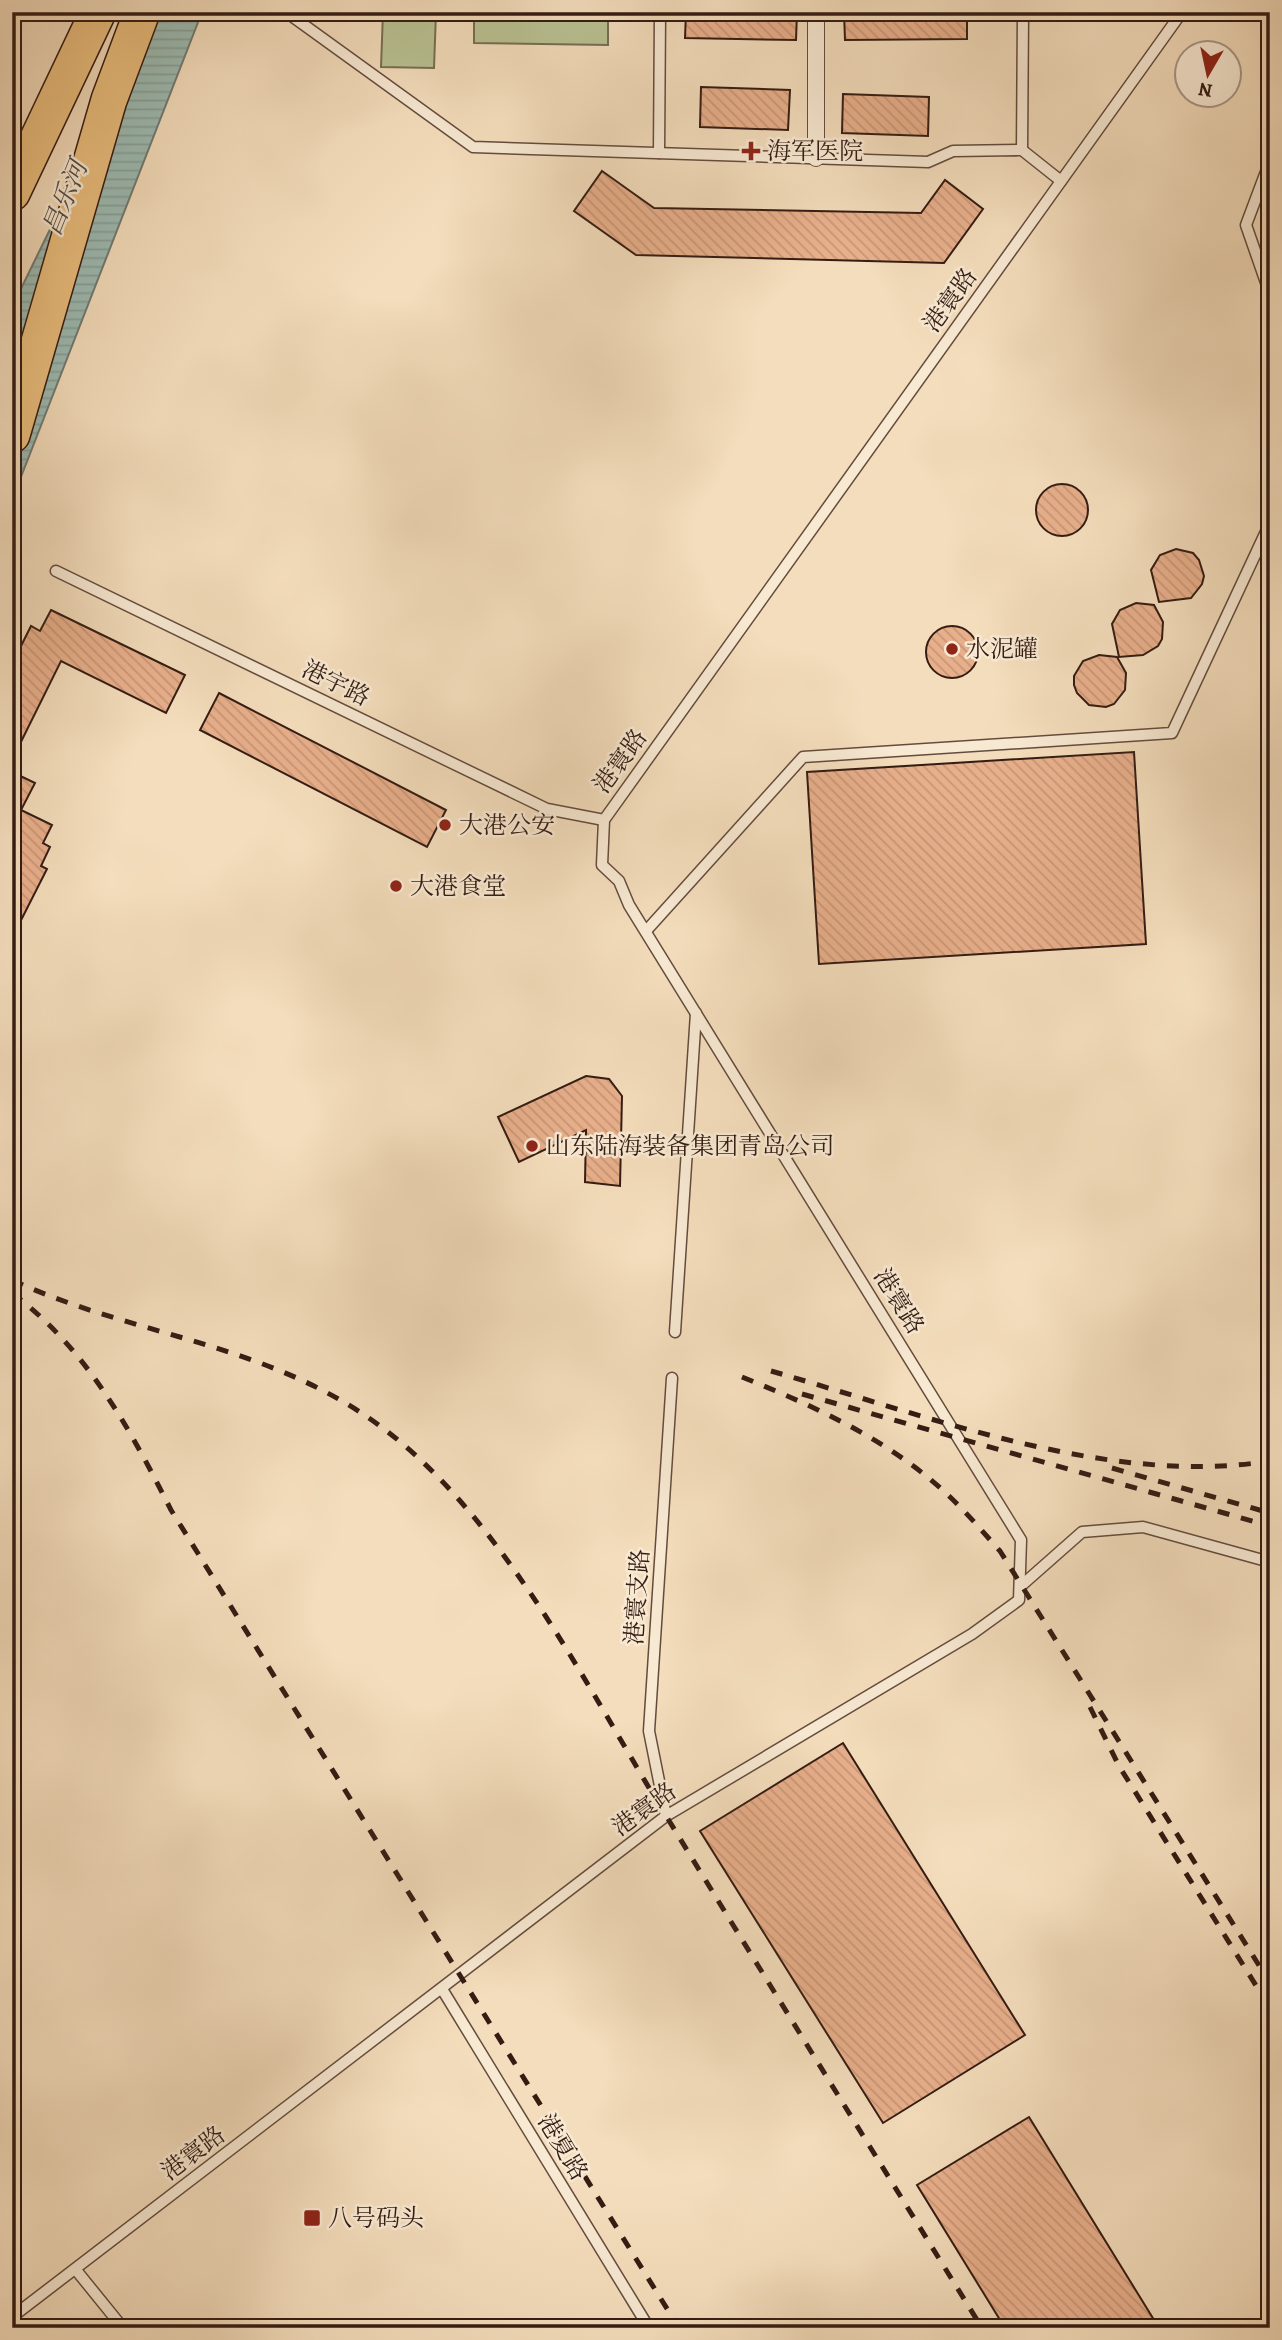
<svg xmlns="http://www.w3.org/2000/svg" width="1282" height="2340" viewBox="0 0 1282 2340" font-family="Alegreya,'Noto Serif SC',serif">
  <defs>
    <pattern id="water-rules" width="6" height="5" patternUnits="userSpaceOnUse" patternTransform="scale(1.75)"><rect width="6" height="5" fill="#9cbbb3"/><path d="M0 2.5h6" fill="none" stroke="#87a099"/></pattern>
    <pattern id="building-back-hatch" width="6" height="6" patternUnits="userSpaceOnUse" patternTransform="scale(1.75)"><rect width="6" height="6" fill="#e8af8b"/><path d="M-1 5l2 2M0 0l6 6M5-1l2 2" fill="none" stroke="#c89677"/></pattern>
  </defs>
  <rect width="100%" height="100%" fill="#f4ddbc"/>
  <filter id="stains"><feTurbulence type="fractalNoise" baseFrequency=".00286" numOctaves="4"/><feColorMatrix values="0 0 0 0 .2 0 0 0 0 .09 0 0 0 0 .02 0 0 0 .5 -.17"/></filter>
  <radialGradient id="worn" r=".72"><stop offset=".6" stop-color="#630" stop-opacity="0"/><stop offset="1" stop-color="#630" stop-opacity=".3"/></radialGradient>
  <g fill="#b9c293" stroke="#766f53" stroke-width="2">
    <path d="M383,12h53l-2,56 -53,-1z"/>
    <path d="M474,12h134v33l-134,-2z"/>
  </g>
  <path fill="url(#water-rules)" stroke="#727b73" stroke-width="2" d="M137,12h65l-190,488v-193l48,-98z"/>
  <g fill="url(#building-back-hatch)" stroke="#341c13" stroke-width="2">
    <path d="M686,12h111l-1,28 -111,-2z"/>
    <path d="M844,12h123v27l-122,1z"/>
    <path d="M701,87l89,3 -2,40 -88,-3z"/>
    <path d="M843,94l86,3 -1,39 -86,-3z"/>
    <path d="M602,171l52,37 267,5 24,-33 38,29 -39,54 -308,-8 -62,-44z"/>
    <circle cx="1062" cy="510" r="26"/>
    <path d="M1176,549l17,4 6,7 5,16 -2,8 -11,14 -32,4 -8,-32 9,-15z"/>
    <path d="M1136,603l18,2 9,17 -1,17 -4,7 -15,9 -24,2 -7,-33 8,-14z"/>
    <path d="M51,610l134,65 -19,38 -105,-52 -49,99v-96l19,-38 9,5z"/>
    <circle cx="952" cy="652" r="26"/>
    <path d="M1099,655l18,2 9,16 -1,17 -11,14 -8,3 -17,-2 -12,-12 -3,-8v-9l9,-15z"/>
    <path d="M219,693l227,117 -19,37 -227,-117z"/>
    <path d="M1134,752l12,192 -327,20 -12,-192z"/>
    <path d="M12,772l23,11 -14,27 31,15 -9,18 7,4 -9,19 6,3 -35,69z"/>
    <path d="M586,1076l23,3 13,17 -2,90 -35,-4 1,-52 -67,32 -21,-45z"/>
    <path d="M843,1743l182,292 -142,88 -183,-292z"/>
    <path d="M1029,2117l130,211h-154l-88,-143z"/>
  </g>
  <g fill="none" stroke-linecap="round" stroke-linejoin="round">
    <g stroke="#644c3d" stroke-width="13">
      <g id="service">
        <path d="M296,12l-3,5 180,130 455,15 25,-11 69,-1 39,31"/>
        <path d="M1022,150l1,-138"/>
        <path d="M659,153l1,-141"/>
        <path d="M1270,161l-24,64 24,69"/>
        <path d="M56,571l491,238 57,11"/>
        <path d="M646,931l157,-174 369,-24 98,-210"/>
        <path d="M675,1332l21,-319"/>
        <path d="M1022,1585l60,-53 61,-5 127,35"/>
        <path d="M666,1816l-17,-85 23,-353"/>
        <path d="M442,1989l207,339"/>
        <path d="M76,2270l47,58"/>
        <path d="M12,2317l654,-501 306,-182 47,-34 2,-60 -392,-635 -10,-24 -17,-16 2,-45 578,-808"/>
      </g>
    </g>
    <g stroke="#644c3d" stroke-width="18">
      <path id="pedestrian" d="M816,12v146"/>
    </g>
    <g stroke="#341c13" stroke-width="38">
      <g id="trunk">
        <path d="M12,193l86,-181"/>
        <path d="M12,435l97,-335 33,-88"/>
      </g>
    </g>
    <use href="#service" stroke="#f8e9d3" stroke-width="10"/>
    <use href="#pedestrian" stroke="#f8e9d3" stroke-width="16"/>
    <use href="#trunk" stroke="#eabe7e" stroke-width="35"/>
    <g stroke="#341c13" stroke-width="5" stroke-dasharray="12 12" stroke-linecap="butt">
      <path d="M12,1280c119,55 242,61 354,136 132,89 219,269 302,403 104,170 209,339 314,509"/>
      <path d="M12,1293c75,56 118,136 159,217l508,818"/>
      <path d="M771,1371c155,44 337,116 499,90"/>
      <path d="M742,1377c74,30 148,63 207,119 18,17 34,36 51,55l270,432"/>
      <path d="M802,1394l468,132"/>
      <path d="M1112,1468l158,45"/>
      <path d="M1090,1707l29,59 151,242"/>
    </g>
  </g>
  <g fill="#8f2418" stroke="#f8e9d3" stroke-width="2.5">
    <path d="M747.5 140.5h7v7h7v7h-7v7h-7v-7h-7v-7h7z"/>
    <circle cx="952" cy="649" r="7"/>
    <circle cx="445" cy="825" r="7"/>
    <circle cx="396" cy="886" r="7"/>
    <circle cx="532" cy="1146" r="7"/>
    <rect x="303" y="2209" width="18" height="18" rx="3.5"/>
  </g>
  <g text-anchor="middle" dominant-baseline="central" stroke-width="5" stroke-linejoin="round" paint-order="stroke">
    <g font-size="24" fill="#341c13" stroke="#f8e9d3" text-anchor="start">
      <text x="767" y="151">海军医院</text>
      <text x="966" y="649">水泥罐</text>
      <text x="459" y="825">大港公安</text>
      <text x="410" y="886">大港食堂</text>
      <text x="546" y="1146">山东陆海装备集团青岛公司</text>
      <text x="328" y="2218">八号码头</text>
    </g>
    <g font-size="24" fill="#341c13" stroke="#f8e9d3">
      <text transform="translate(950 300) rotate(-54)">港寰路</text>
      <text transform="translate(336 683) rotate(26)">港宇路</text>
      <text transform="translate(620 761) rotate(-54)">港寰路</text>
      <text transform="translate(899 1301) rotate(58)">港寰路</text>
      <text transform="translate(637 1597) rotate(-86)">港寰支路</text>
      <text transform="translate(644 1809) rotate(-36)">港寰路</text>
      <text transform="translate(563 2147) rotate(59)">港夏路</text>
      <text transform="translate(193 2153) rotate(-37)">港寰路</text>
    </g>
    <g font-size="26" font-style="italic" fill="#534c43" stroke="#f8e9d3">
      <text transform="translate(65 198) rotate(-68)">昌乐河</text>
    </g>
  </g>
  <rect width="1282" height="2340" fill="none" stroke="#f4ddbc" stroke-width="42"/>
  <rect x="14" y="14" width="1254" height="2312" fill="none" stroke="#341c13" stroke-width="3.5"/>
  <rect x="21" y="21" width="1240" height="2298" fill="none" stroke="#341c13" stroke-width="2"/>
  <g transform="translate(1208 74) rotate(189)"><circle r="33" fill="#f8e9d3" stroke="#aa9786" stroke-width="2"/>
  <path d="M0-5L12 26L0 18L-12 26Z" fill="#8f2418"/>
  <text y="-10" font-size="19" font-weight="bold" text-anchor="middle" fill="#341c13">N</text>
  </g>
  <rect width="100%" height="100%" filter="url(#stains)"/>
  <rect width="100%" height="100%" fill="url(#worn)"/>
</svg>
